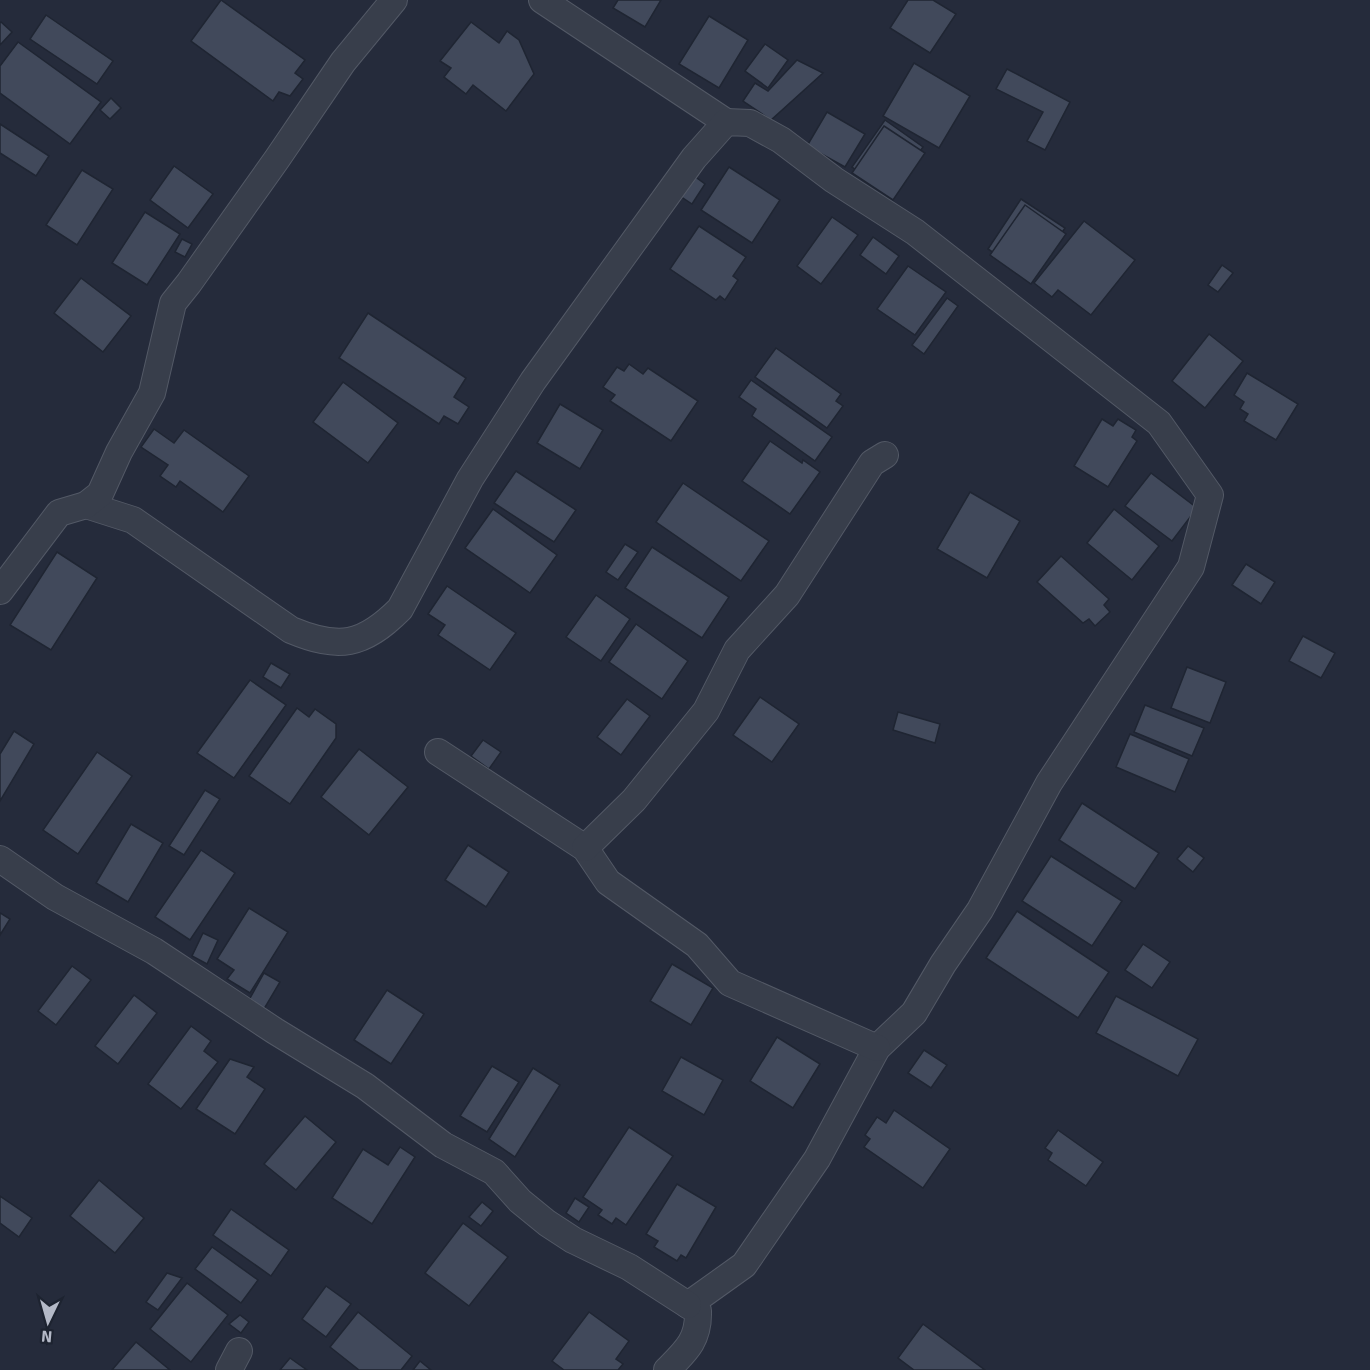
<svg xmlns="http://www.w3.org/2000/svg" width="1370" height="1370" viewBox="0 0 1370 1370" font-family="Signika,sans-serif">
  <rect width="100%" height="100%" fill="#252b3b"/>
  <g fill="#41495b" stroke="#1f2532" stroke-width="1.5">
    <path d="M221,0l84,60 -10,13 8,6 -13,17 -11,-4 -6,9 -82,-60z"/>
    <path d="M618,0h43l-16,27 -32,-19z"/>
    <path d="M908,0h25l23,14 -26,39 -40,-25z"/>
    <path d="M46,15l67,46 -16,23 -67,-45z"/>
    <path d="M709,16l39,24 -29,48 -40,-24z"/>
    <path d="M1,22l11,10 -12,13v-22z"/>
    <path d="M471,22l28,21 8,-12 12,9 15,34 -28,37 -33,-26 -7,9 -22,-17 7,-9 -11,-7z"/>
    <path d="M18,42l83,60 -31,42 -70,-51v-27z"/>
    <path d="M765,44l23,16 -20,28 -23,-17z"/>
    <path d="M797,60l26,13 -52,47 -28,-19 12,-18 13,8z"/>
    <path d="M914,63l56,33 -31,52 -56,-32z"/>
    <path d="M1007,69l63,33 -25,48 -18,-9 16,-29 -47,-23z"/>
    <path d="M111,98l10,10 -11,11 -10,-9z"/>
    <path d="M827,112l38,22 -20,33 -38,-21z"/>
    <path d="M885,120l38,27 -33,47 -38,-27z"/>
    <path d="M0,124l49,32 -13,20 -36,-23z"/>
    <path d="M884,126l41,27 -32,47 -41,-27z"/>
    <path d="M174,166l39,28 -25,34 -38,-28z"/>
    <path d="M729,167l51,33 -28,43 -51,-33z"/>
    <path d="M82,170l31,19 -36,56 -31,-20z"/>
    <path d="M694,176l11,8 -13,20 -12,-8z"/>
    <path d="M1021,199l44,29 -33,50 -44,-29z"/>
    <path d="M1025,205l41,29 -35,50 -41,-29z"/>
    <path d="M145,212l35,22 -33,51 -35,-22z"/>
    <path d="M832,217l26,18 -37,49 -24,-18z"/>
    <path d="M1084,221l51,39 -44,55 -33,-25 -6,7 -18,-14z"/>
    <path d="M699,226l47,31 -13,19 5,4 -13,20 -5,-4 -4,4 -46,-31z"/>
    <path d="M873,237l26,19 -13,18 -26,-19z"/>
    <path d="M182,239l10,5 -7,13 -10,-5z"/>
    <path d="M1222,265l11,8 -15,19 -10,-7z"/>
    <path d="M908,266l38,26 -31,43 -38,-26z"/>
    <path d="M81,278l50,38 -28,36 -49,-39z"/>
    <path d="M947,298l11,8 -34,48 -12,-9z"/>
    <path d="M368,313l98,65 -12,19 15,10 -11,17 -14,-8 -5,8 -100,-66z"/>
    <path d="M1209,334l34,27 -38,47 -33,-27z"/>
    <path d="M776,348l65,46 -5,7 7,5 -16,22 -72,-51z"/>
    <path d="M629,364l14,10 5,-6 50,33 -27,40 -61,-40 5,-6 -12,-8 14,-20 7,4z"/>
    <path d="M1247,373l51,31 -22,36 -32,-19 4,-7 -8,-5 4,-7 -10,-7z"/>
    <path d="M751,380l81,57 -17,24 -63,-45 4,-7 -17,-12z"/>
    <path d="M343,382l55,41 -30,40 -55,-41z"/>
    <path d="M560,404l43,26 -23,39 -43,-26z"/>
    <path d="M1102,419l11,7 5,-7 18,11 -4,7 5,4 -29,46 -34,-21z"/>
    <path d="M154,429l20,14 10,-13 65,46 -26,36 -43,-31 -4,6 -16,-11 8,-11 -27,-18z"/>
    <path d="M770,441l32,22 1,-3 17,12 -30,42 -48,-33z"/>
    <path d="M516,471l60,39 -22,32 -60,-39z"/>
    <path d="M1151,473l46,35 -25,33 -47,-35z"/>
    <path d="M683,483l86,58 -28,40 -85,-59z"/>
    <path d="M970,492l50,29 -33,57 -50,-29z"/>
    <path d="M493,509l64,46 -27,38 -65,-45z"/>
    <path d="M1114,509l45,37 -27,34 -45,-37z"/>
    <path d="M625,544l13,8 -20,28 -12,-8z"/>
    <path d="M652,547l77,50 -27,41 -77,-50z"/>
    <path d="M57,552l40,26 -46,72 -41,-25z"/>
    <path d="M1061,556l48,43 -5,6 6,7 -15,14 -6,-7 -6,4 -46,-41z"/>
    <path d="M1246,564l29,18 -14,22 -29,-19z"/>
    <path d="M447,586l69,47 -26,37 -52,-35 7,-10 -17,-11z"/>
    <path d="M596,595l34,24 -29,42 -35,-24z"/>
    <path d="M636,624l52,37 -26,38 -53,-37z"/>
    <path d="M1303,636l32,17 -14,25 -32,-17z"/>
    <path d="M271,663l19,11 -9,14 -18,-11z"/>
    <path d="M1187,667l39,15 -16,41 -39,-15z"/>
    <path d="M250,680l36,25 -52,73 -37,-25z"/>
    <path d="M760,697l39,27 -27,38 -39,-27z"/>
    <path d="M627,699l23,17 -29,39 -24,-18z"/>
    <path d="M1145,705l59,23 -12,28 -58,-24z"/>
    <path d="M297,708l12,9 6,-8 21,15v14l-46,66 -41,-28z"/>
    <path d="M898,712l42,12 -5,19 -42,-13z"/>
    <path d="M14,731l20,13 -34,57v-47z"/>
    <path d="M1130,734l59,25 -14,33 -59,-25z"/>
    <path d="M483,740l18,12 -12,17 -18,-13z"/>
    <path d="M359,749l49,38 -39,48 -48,-38z"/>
    <path d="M97,752l35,24 -54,78 -35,-24z"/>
    <path d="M205,790l15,9 -36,56 -15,-9z"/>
    <path d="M1082,803l77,50 -24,36 -76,-49z"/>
    <path d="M131,824l32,19 -35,59 -32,-19z"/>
    <path d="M468,845l41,27 -23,35 -41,-27z"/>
    <path d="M1188,846l16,12 -11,14 -16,-13z"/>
    <path d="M201,850l34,23 -45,67 -35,-23z"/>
    <path d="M1051,856l71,45 -30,45 -70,-45z"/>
    <path d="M249,908l39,24 -38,61 -23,-14 7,-9 -17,-11z"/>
    <path d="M1017,911l92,61 -31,46 -92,-60z"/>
    <path d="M0,913l10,6 -10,16z"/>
    <path d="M203,933l15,7 -11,24 -15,-8z"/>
    <path d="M1143,944l27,18 -18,26 -27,-18z"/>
    <path d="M672,964l41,24 -22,37 -41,-24z"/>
    <path d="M72,966l19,14 -35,45 -18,-14z"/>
    <path d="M264,973l16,9 -16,27 -15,-9z"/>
    <path d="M387,990l37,24 -33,50 -37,-24z"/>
    <path d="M134,995l23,18 -39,51 -23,-18z"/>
    <path d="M1116,996l82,43 -20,37 -82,-43z"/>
    <path d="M191,1026l20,15 -7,10 14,11 -37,47 -33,-25z"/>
    <path d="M777,1037l43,27 -27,44 -43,-27z"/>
    <path d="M924,1050l23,15 -16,23 -23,-15z"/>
    <path d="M681,1057l42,23 -19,35 -42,-24z"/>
    <path d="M230,1059l24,8 -7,10 18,12 -30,45 -39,-25z"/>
    <path d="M492,1066l27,16 -32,50 -27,-16z"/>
    <path d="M533,1068l27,17 -45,72 -26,-18z"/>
    <path d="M894,1110l56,39 -27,39 -59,-41 6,-8 -5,-4 12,-18 9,6z"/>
    <path d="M305,1116l31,26 -40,48 -32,-26z"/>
    <path d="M629,1127l44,29 -47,69 -10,-7 -4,6 -14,-9 4,-5 -19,-13z"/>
    <path d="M1058,1130l45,32 -17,24 -38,-26 4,-7 -7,-5z"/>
    <path d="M400,1147l15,10 -43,67 -40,-26 31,-49 25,16z"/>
    <path d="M99,1180l45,38 -29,35 -45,-37z"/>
    <path d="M677,1184l39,23 -30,51 -5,-3 -4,6 -23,-14 4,-6 -12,-7z"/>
    <path d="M0,1196l32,22 -13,19 -19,-14z"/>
    <path d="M575,1198l14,9 -10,15 -13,-9z"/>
    <path d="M482,1202l11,9 -12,15 -12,-9z"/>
    <path d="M231,1209l58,41 -18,26 -58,-41z"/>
    <path d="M463,1223l45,34 -39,49 -44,-33z"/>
    <path d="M212,1247l46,33 -17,23 -46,-34z"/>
    <path d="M167,1273l15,5 -24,32 -12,-8z"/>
    <path d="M187,1283l41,32 -37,47 -41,-33z"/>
    <path d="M326,1286l25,18 -25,33 -24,-18z"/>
    <path d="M358,1312l54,44 -11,14h-42l-29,-23z"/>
    <path d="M589,1312l40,29 -13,18 7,5 -5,6h-54l-12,-9z"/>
    <path d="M240,1315l9,7 -8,11 -12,-9z"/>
    <path d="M923,1324l62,46h-71l-16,-12z"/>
    <path d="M136,1342l34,28h-58z"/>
    <path d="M290,1358l17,12h-27z"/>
    <path d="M420,1361l11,9h-18z"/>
  </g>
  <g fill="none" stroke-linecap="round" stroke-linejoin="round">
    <g stroke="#535966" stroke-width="28">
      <g id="minor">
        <path d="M542,0l184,122"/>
        <path d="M86,505l47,15 158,110c48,20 72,16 109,-21l70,-130 63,-98 161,-223 32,-36 24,1 31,17 53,40 81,52 244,191 51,72 -19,72 -142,216 -69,127 -37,54 -29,49 -37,35 -60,111 -73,106 -56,40 10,6c1,29 -12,40 -31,59"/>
        <path d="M0,591l59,-78 27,-8 14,-11 19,-42 33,-59 21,-90 16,-20 88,-124 66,-97 51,-62"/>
        <path d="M438,752l147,96 23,34 89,63 33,38 147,65"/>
        <path d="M585,848l49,-48 72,-89 31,-61 50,-55 85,-132 13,-8"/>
        <path d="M0,859l55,38 99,54 121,80 90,55 78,59 51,27 26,29 27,22 26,17 56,27 59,38"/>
        <path d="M229,1370l10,-19"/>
      </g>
    </g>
    <use href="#minor" stroke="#383e4b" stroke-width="26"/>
  </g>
  <g transform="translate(48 1322) rotate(185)" stroke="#1d2330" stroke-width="4.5" paint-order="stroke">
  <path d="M0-4.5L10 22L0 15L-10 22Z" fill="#b4b9c7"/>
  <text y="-9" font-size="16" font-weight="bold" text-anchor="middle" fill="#b4b9c7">N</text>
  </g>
</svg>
